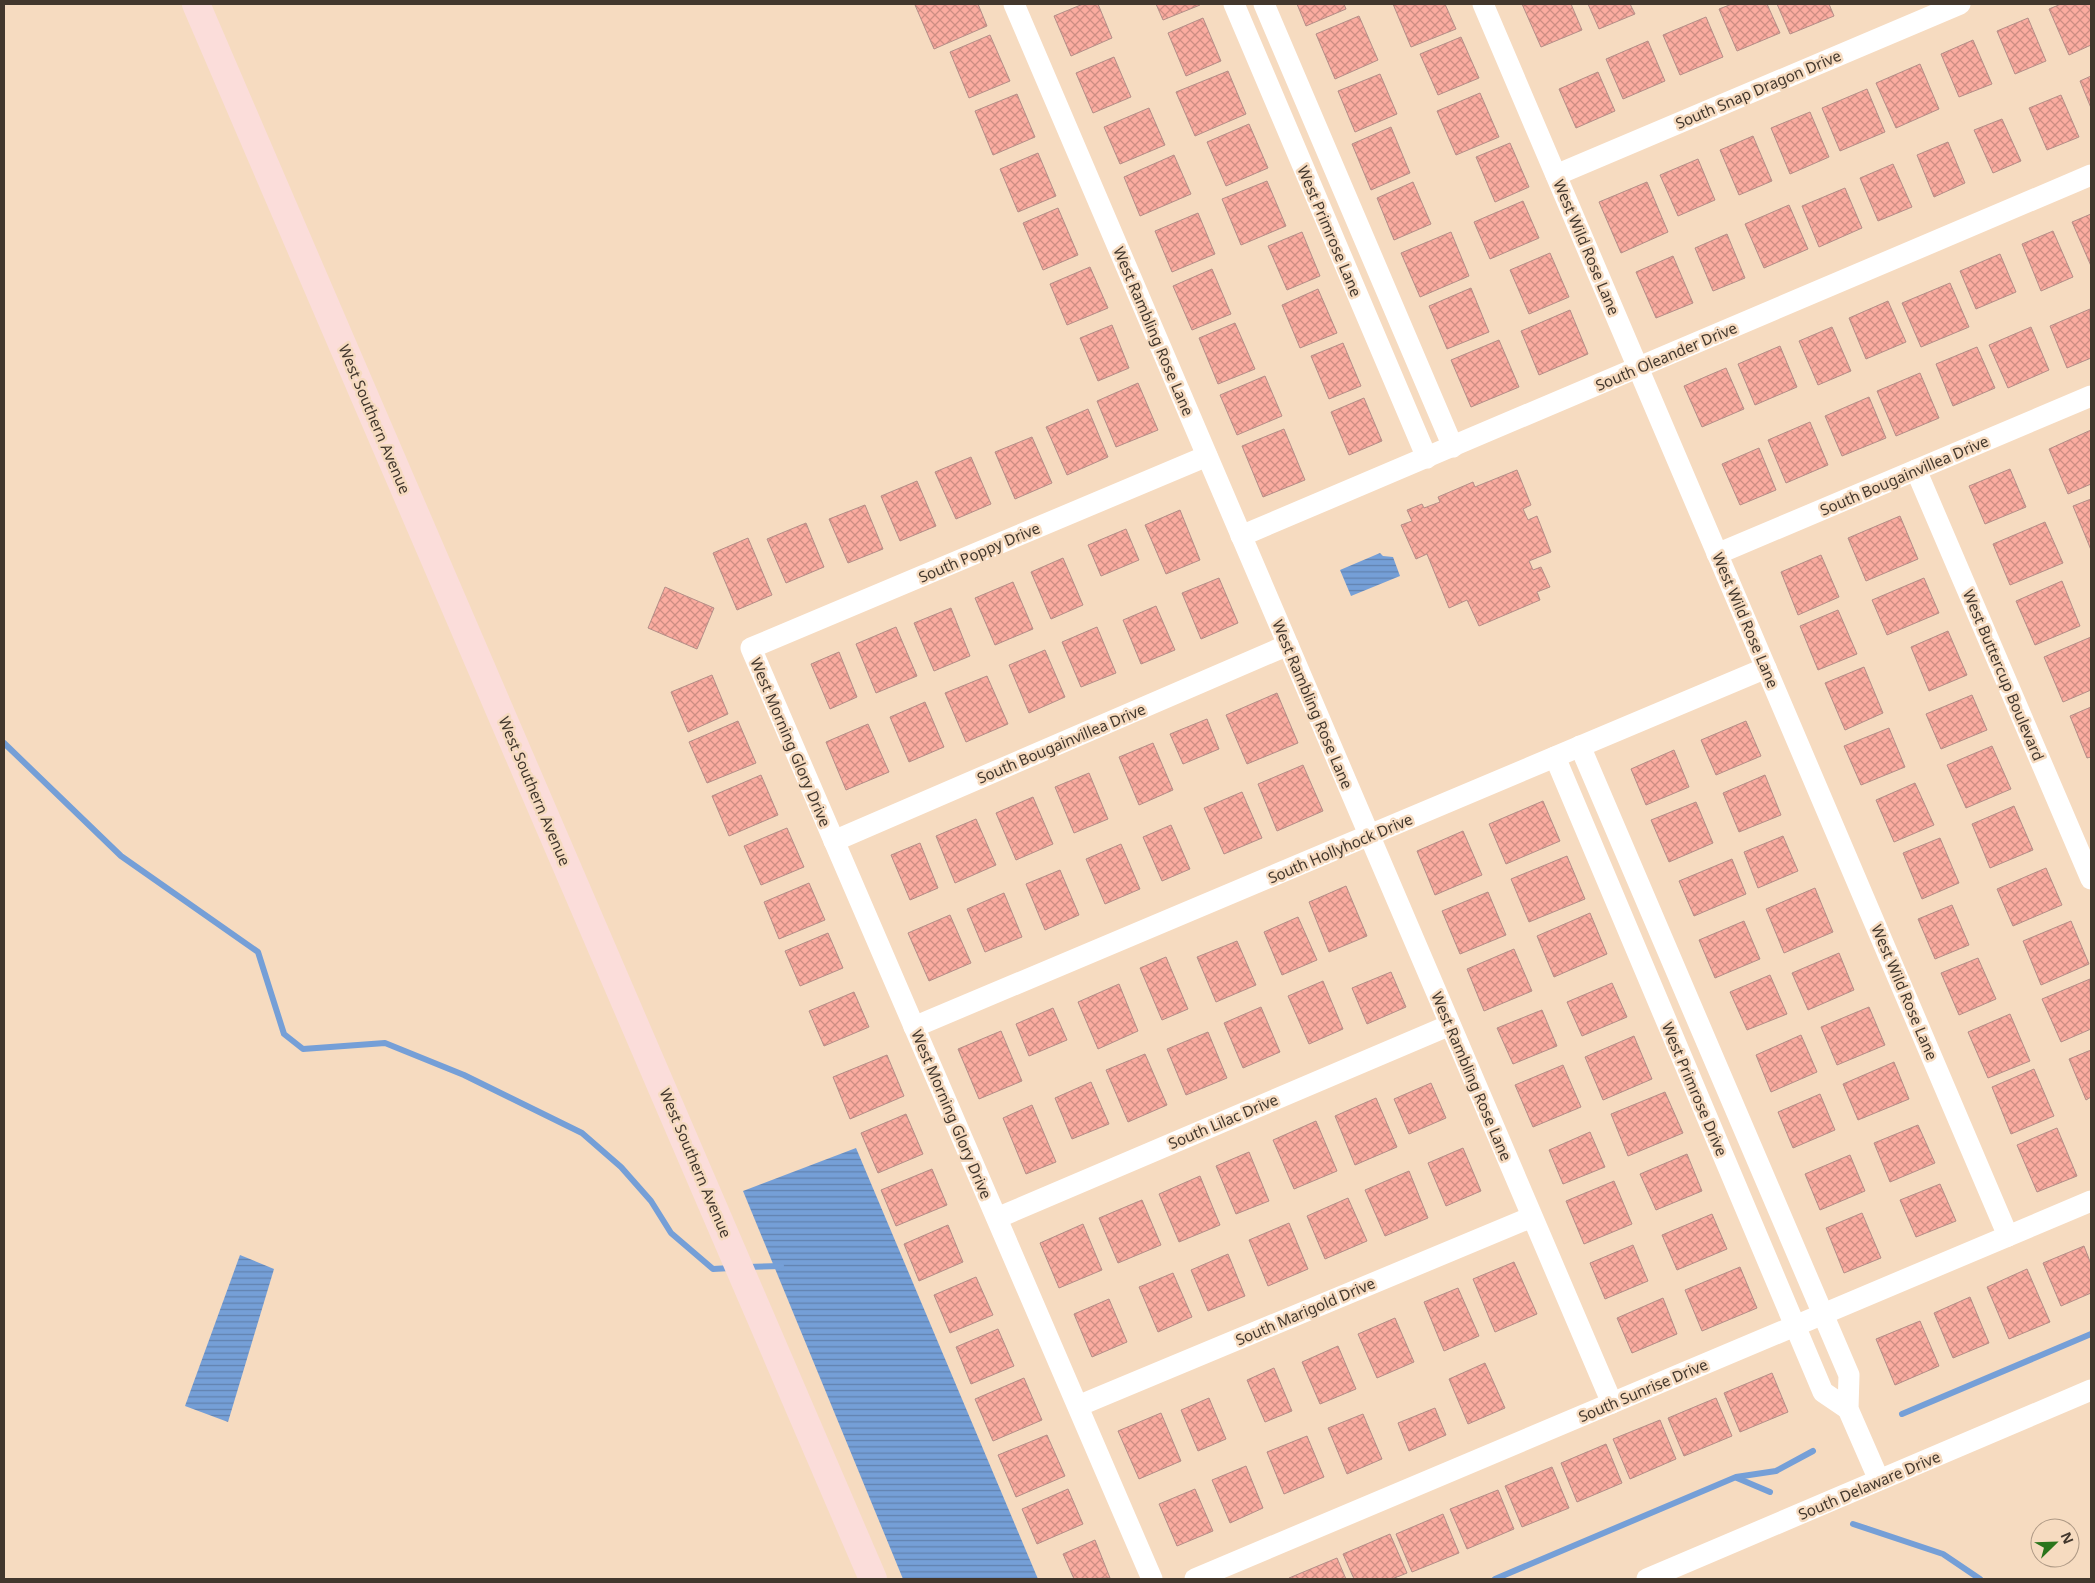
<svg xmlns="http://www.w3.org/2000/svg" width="2095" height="1583" viewBox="0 0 2095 1583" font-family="'Noto Sans',sans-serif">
  <defs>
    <pattern id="water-rules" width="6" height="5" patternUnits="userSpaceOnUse" patternTransform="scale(1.25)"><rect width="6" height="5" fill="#759fd7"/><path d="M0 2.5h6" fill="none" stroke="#6282af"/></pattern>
    <pattern id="building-cross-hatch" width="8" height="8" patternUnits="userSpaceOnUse" patternTransform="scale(1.25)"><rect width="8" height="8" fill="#fbaca0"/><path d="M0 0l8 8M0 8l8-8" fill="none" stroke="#cd8d83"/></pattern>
  </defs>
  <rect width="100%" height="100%" fill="#f6dbc0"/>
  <g fill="url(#water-rules)">
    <path d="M1380,553l3,3 10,1 7,19 -49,20 -11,-26z"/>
    <path d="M856,1148l182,431h-135l-160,-388z"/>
    <path d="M240,1255l34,14 -46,153 -43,-16z"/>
  </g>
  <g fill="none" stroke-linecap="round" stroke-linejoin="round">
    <g stroke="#759fd7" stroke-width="6">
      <path d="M4,743l117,113 137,96 26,82 19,15 82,-6 79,32 118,58 39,34 30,34 20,32 42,36 18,-1"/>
      <path d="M746,1267l35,-1"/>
      <path d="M1902,1414l189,-80"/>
      <path d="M1737,1478l33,14"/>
      <path d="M1853,1524l90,30 37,25"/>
      <path d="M1495,1579l241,-102 40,-6 37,-20"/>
    </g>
  </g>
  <g fill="url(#building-cross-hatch)" stroke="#b48e88">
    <path d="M918,4h60l9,22 -53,23 -19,-44z"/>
    <path d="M1083,4h15l14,34 -41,18 -17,-40z"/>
    <path d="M1156,4h43l1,1 -37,15z"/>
    <path d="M1297,4h47l2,5 -40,17z"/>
    <path d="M1393,4h52l11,25 -45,18z"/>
    <path d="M1522,4h49l11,26 -41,17z"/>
    <path d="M1588,4h42l5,10 -36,15z"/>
    <path d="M1732,4h35l13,29 -43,18 -18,-42z"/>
    <path d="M1777,4h52l5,12 -44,18z"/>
    <path d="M2061,4h30v41l-22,10 -20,-46z"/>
    <path d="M1359,16l19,44 -43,19 -19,-45z"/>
    <path d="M1706,17l17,40 -43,18 -17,-40z"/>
    <path d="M1203,18l18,43 -35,15 -18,-43z"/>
    <path d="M2028,18l18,43 -31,13 -18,-43z"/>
    <path d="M990,35l20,46 -41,17 -19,-46z"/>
    <path d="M1461,37l18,41 -41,17 -18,-41z"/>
    <path d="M1973,40l19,44 -33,13 -18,-43z"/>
    <path d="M1648,41l17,40 -42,18 -17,-40z"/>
    <path d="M1114,57l17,40 -38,16 -17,-40z"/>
    <path d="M1920,64l19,45 -43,19 -20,-45z"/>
    <path d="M1228,71l18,43 -51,22 -19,-44z"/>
    <path d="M1598,72l17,39 -39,17 -17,-39z"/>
    <path d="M1380,74l17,40 -42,18 -17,-41z"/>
    <path d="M2091,76v32l-11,-27z"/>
    <path d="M1867,89l18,43 -45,19 -18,-43z"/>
    <path d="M1480,93l19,44 -43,18 -19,-44z"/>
    <path d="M1017,94l18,43 -42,18 -18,-44z"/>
    <path d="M2061,95l18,42 -32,13 -18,-42z"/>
    <path d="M1149,108l16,37 -45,19 -16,-37z"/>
    <path d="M1810,112l19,45 -39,17 -19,-46z"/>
    <path d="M2002,119l19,42 -28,12 -19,-43z"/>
    <path d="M1249,124l19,44 -42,18 -19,-44z"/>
    <path d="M1391,127l19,46 -39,17 -19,-46z"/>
    <path d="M1753,136l19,45 -33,14 -19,-45z"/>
    <path d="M1948,142l17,41 -31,14 -17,-42z"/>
    <path d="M1510,143l19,44 -34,15 -19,-45z"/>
    <path d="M1038,153l18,43 -38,16 -18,-43z"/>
    <path d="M1174,155l17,39 -51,22 -16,-39z"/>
    <path d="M1698,159l17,41 -37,16 -18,-41z"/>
    <path d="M1893,164l19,43 -34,14 -18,-43z"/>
    <path d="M1267,181l19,45 -45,19 -19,-46z"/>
    <path d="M1413,182l18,42 -37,16 -17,-42z"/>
    <path d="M1647,182l21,50 -47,21 -22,-51z"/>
    <path d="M1845,188l17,40 -43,19 -17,-41z"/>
    <path d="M1523,201l16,37 -49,21 -16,-37z"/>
    <path d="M1789,205l19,44 -44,19 -19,-44z"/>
    <path d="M1058,208l20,47 -35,15 -20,-47z"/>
    <path d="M1198,213l17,41 -43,18 -17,-41z"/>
    <path d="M2091,214v52l-19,-44z"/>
    <path d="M2053,231l20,46 -32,14 -19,-47z"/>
    <path d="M1302,232l18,44 -33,14 -19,-44z"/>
    <path d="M1451,232l18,44 -49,21 -19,-44z"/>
    <path d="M1727,234l18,44 -32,13 -18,-43z"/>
    <path d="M1550,253l19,44 -40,17 -19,-44z"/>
    <path d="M2000,254l16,38 -40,17 -16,-38z"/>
    <path d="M1673,256l20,47 -37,15 -20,-46z"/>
    <path d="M1090,267l18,41 -41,17 -17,-41z"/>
    <path d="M1212,269l19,45 -39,16 -19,-44z"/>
    <path d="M1950,283l19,44 -48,20 -19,-44z"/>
    <path d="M1471,288l18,44 -42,17 -18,-43z"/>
    <path d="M1318,289l19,44 -37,15 -18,-43z"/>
    <path d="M1888,301l18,41 -40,17 -17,-41z"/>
    <path d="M2090,309l1,49 -24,10 -17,-42z"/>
    <path d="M1570,310l18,44 -49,21 -18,-44z"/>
    <path d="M1235,323l20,46 -37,15 -19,-46z"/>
    <path d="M1112,325l17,43 -31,13 -18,-43z"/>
    <path d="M1832,327l19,44 -33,14 -19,-44z"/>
    <path d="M2031,327l18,43 -41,18 -19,-43z"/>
    <path d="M1499,340l20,47 -48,20 -20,-47z"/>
    <path d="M1343,343l18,43 -32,13 -18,-43z"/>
    <path d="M1780,346l17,41 -42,18 -17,-41z"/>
    <path d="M1977,347l18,41 -42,18 -17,-42z"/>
    <path d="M1726,368l18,41 -42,18 -18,-41z"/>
    <path d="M1920,373l19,45 -43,18 -19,-45z"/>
    <path d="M1265,376l17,40 -45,19 -17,-40z"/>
    <path d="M1138,383l20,47 -42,17 -19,-46z"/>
    <path d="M1869,397l17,41 -44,18 -17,-40z"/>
    <path d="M1364,398l18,43 -33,14 -18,-43z"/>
    <path d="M1088,409l20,48 -41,18 -21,-48z"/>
    <path d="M1810,422l18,43 -42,18 -18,-43z"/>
    <path d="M1284,429l21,51 -42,17 -21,-51z"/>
    <path d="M2091,430v54l-23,10 -19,-45z"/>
    <path d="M1032,437l20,46 -37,16 -20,-47z"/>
    <path d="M1759,448l17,42 -36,15 -18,-41z"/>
    <path d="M971,457l20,47 -35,15 -21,-47z"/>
    <path d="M2010,469l16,38 -41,17 -16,-38z"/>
    <path d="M1517,470l14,35 -8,4 5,11 9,-4 14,36 -22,9 4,9 8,-3 9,20 -13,5 3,8 -61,26 -12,-26 -18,8 -22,-54 -11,5 -15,-34 11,-4 -5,-11 15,-6 2,4 16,-6 -2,-5 35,-15 2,5z"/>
    <path d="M917,481l19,45 -36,15 -19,-45z"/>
    <path d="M2091,499v51l-18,-44z"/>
    <path d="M865,505l18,44 -35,14 -19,-44z"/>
    <path d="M1180,510l20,50 -34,14 -21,-49z"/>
    <path d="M1900,516l18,43 -52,22 -18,-43z"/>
    <path d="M2045,522l18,41 -53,22 -17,-41z"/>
    <path d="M806,523l18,44 -38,16 -19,-44z"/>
    <path d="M1126,529l13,31 -38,16 -13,-31z"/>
    <path d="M748,538l24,57 -35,15 -24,-57z"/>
    <path d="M1821,555l18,42 -41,18 -17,-43z"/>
    <path d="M1063,558l20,47 -32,14 -20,-47z"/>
    <path d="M1219,578l19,45 -37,16 -19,-46z"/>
    <path d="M1924,578l15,35 -52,22 -15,-35z"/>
    <path d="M2062,581l18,45 -45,19 -19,-44z"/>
    <path d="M1013,582l20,47 -38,16 -20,-47z"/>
    <path d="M665,587l49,21 -17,41 -49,-21z"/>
    <path d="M1156,606l19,44 -34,14 -18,-44z"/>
    <path d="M951,608l19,48 -36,15 -20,-48z"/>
    <path d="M1838,610l19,44 -39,16 -18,-44z"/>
    <path d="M896,627l21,49 -41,17 -20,-49z"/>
    <path d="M1097,627l19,46 -35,14 -19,-45z"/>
    <path d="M1948,631l19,44 -38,16 -18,-44z"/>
    <path d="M2091,637v53l-28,12 -19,-45z"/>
    <path d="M1045,650l20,47 -36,16 -20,-48z"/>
    <path d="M839,652l18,45 -27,12 -19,-45z"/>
    <path d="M1864,667l19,46 -38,17 -20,-47z"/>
    <path d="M712,675l16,39 -40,18 -17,-40z"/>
    <path d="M987,676l21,48 -42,18 -21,-49z"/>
    <path d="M1277,693l21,50 -51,21 -21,-49z"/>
    <path d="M1972,695l15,35 -46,19 -15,-35z"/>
    <path d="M925,702l19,45 -35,15 -19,-45z"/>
    <path d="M2091,707v50l-4,1 -17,-42z"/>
    <path d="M1207,719l12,30 -36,15 -13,-30z"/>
    <path d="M738,721l18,42 -49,20 -18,-41z"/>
    <path d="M1746,721l15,35 -45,19 -15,-35z"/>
    <path d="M868,724l21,48 -43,18 -20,-48z"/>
    <path d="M1889,728l16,39 -44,18 -17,-39z"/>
    <path d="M1153,743l20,47 -34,15 -20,-48z"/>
    <path d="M1992,746l19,43 -45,19 -19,-43z"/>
    <path d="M1674,750l15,37 -43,18 -15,-36z"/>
    <path d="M1303,765l20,46 -46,20 -19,-47z"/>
    <path d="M1089,773l19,46 -34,14 -19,-46z"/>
    <path d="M761,775l17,40 -49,21 -17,-40z"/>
    <path d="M1765,775l16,40 -42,17 -16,-39z"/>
    <path d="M1915,783l19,42 -40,17 -18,-42z"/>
    <path d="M1242,792l20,46 -38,16 -20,-46z"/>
    <path d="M1033,797l20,47 -37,16 -20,-47z"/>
    <path d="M1543,801l17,40 -54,23 -17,-40z"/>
    <path d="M1696,802l17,41 -44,19 -18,-42z"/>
    <path d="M2014,806l19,44 -43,18 -18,-44z"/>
    <path d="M976,819l20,46 -41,18 -19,-47z"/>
    <path d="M1171,825l19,44 -28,12 -19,-44z"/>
    <path d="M787,828l17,39 -43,18 -17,-39z"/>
    <path d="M1463,831l19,44 -47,20 -18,-44z"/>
    <path d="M1783,836l15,35 -40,17 -14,-36z"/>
    <path d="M1940,838l19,45 -37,16 -19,-46z"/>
    <path d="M920,843l18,45 -28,12 -19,-45z"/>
    <path d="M1121,844l19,45 -35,15 -19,-45z"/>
    <path d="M1567,856l18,43 -56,23 -18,-43z"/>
    <path d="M1732,859l14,35 -52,22 -15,-35z"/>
    <path d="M2046,868l16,37 -49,21 -16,-37z"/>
    <path d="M1060,870l19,45 -34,15 -19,-46z"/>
    <path d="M809,883l16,37 -46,19 -15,-37z"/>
    <path d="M1346,886l21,50 -38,16 -20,-50z"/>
    <path d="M1815,888l18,44 -49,21 -18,-44z"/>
    <path d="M1488,892l18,43 -46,19 -18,-43z"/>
    <path d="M1004,893l18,44 -37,15 -18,-43z"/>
    <path d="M1952,905l17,40 -34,14 -17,-40z"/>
    <path d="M1590,913l17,41 -53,23 -17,-41z"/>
    <path d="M950,915l21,48 -42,18 -21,-48z"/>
    <path d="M1298,917l19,43 -35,15 -18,-43z"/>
    <path d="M1744,921l16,38 -45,19 -16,-38z"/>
    <path d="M2071,921l18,43 -48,21 -18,-44z"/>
    <path d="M828,933l15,35 -43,18 -15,-35z"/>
    <path d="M1237,941l19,44 -40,17 -19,-45z"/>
    <path d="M1514,949l18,42 -48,20 -17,-42z"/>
    <path d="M1839,953l15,37 -46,20 -16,-37z"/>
    <path d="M1166,957l22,52 -26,11 -22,-52z"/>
    <path d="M1978,958l18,41 -37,16 -18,-42z"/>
    <path d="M1391,972l15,35 -39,17 -15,-36z"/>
    <path d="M1770,975l17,39 -40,16 -17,-38z"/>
    <path d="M2090,979l1,50 -30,13 -19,-43z"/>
    <path d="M1323,981l20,48 -34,15 -21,-48z"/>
    <path d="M1612,983l15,34 -45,19 -15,-34z"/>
    <path d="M1119,984l19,47 -40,18 -20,-47z"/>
    <path d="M854,992l15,35 -45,19 -15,-35z"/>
    <path d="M1261,1007l19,45 -37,16 -19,-45z"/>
    <path d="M1869,1007l16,38 -48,20 -16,-38z"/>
    <path d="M1053,1008l14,32 -38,16 -13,-32z"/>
    <path d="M1542,1010l15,36 -44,18 -16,-36z"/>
    <path d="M2010,1014l20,47 -42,17 -20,-46z"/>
    <path d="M1001,1031l21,50 -43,18 -21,-50z"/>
    <path d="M1208,1032l19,46 -41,17 -19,-46z"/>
    <path d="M1801,1035l16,37 -46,20 -15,-37z"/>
    <path d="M1634,1036l18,43 -49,21 -18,-43z"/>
    <path d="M2091,1050v47l-5,3 -17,-41z"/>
    <path d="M1145,1054l22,51 -39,17 -22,-52z"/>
    <path d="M887,1055l17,41 -54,23 -17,-42z"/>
    <path d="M1894,1062l15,37 -51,21 -15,-36z"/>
    <path d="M1563,1065l18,42 -48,20 -18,-42z"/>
    <path d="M2034,1069l20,47 -43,18 -19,-47z"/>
    <path d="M1091,1082l18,42 -37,15 -17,-41z"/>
    <path d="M1431,1083l15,35 -37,16 -15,-35z"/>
    <path d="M1665,1092l18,41 -55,23 -17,-42z"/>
    <path d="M1820,1094l15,36 -42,18 -15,-36z"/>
    <path d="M1376,1098l21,49 -42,18 -20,-49z"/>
    <path d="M1032,1105l24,57 -30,12 -23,-56z"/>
    <path d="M906,1114l17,40 -45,19 -17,-40z"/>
    <path d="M1316,1121l21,50 -43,18 -21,-49z"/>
    <path d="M1918,1125l17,38 -45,19 -16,-39z"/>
    <path d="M2057,1128l20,48 -40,16 -20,-47z"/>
    <path d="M1590,1132l15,35 -42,17 -14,-34z"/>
    <path d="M1463,1148l18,43 -35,15 -18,-43z"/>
    <path d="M1249,1152l20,49 -33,13 -20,-48z"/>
    <path d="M1687,1154l15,37 -46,19 -16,-36z"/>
    <path d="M1850,1155l15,36 -45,19 -15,-36z"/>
    <path d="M932,1169l15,36 -51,21 -15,-36z"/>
    <path d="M1409,1171l19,47 -43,18 -20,-46z"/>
    <path d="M1200,1176l20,49 -41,17 -20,-48z"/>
    <path d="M1614,1181l18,43 -48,20 -18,-43z"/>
    <path d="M1940,1184l16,37 -40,16 -16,-37z"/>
    <path d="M1348,1198l19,43 -42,18 -18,-43z"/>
    <path d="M1142,1200l19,45 -43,18 -19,-45z"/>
    <path d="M1862,1213l19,45 -37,15 -18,-45z"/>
    <path d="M1712,1214l15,35 -50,21 -15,-35z"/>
    <path d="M1289,1223l19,46 -40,17 -19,-46z"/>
    <path d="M1083,1224l19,46 -43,18 -19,-45z"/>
    <path d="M948,1225l15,37 -44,19 -15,-37z"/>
    <path d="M1633,1245l15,36 -43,18 -15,-36z"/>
    <path d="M2084,1246l7,18v29l-30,13 -18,-43z"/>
    <path d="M1228,1254l17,42 -37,15 -17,-41z"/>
    <path d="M1514,1262l23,52 -42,18 -22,-53z"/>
    <path d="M1740,1267l17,41 -55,23 -17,-41z"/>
    <path d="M2027,1269l23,53 -41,17 -22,-52z"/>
    <path d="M1173,1273l19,44 -34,15 -19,-45z"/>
    <path d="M976,1277l17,38 -43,18 -16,-38z"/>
    <path d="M1458,1288l21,48 -35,15 -20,-49z"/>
    <path d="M1970,1297l19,46 -36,15 -19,-45z"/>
    <path d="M1663,1298l14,36 -45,19 -15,-35z"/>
    <path d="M1109,1299l18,43 -35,15 -18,-43z"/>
    <path d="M1395,1318l19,44 -37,16 -19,-44z"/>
    <path d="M1920,1321l19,45 -44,19 -19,-46z"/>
    <path d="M998,1329l16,37 -43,18 -15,-37z"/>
    <path d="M1338,1346l18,43 -36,15 -18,-42z"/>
    <path d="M1485,1363l20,45 -37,16 -19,-45z"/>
    <path d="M1274,1368l18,43 -27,11 -18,-42z"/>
    <path d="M1772,1373l16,39 -48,20 -16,-39z"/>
    <path d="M1024,1378l18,42 -49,21 -18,-42z"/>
    <path d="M1209,1398l17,41 -28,12 -17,-41z"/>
    <path d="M1716,1398l16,38 -48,20 -16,-38z"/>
    <path d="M1435,1408l11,27 -37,16 -11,-28z"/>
    <path d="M1161,1413l20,48 -42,18 -21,-48z"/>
    <path d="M1363,1414l19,45 -35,15 -19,-46z"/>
    <path d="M1660,1420l16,39 -46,20 -17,-40z"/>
    <path d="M1047,1435l18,41 -49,21 -18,-42z"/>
    <path d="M1307,1436l17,41 -40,17 -17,-42z"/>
    <path d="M1606,1444l16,39 -45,19 -16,-39z"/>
    <path d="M1246,1466l17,42 -33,15 -18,-43z"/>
    <path d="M1552,1467l17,41 -47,19 -17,-41z"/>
    <path d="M1068,1489l15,35 -46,20 -15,-35z"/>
    <path d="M1195,1489l18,42 -36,15 -18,-42z"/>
    <path d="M1498,1490l16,39 -47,20 -17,-40z"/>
    <path d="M1443,1514l16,39 -47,19 -16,-38z"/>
    <path d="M1390,1534l17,39 -15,6h-38l-11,-25z"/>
    <path d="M1095,1540l15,38 -36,1 -11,-25z"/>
    <path d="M1337,1558l9,21h-57v-1z"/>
  </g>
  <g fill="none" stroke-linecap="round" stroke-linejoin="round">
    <g stroke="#fff" stroke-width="21">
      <path d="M1014,4l598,1399"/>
      <path d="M1234,4l193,454"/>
      <path d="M1264,4l189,443"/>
      <path d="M1483,4l525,1232"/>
      <path d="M1556,175l404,-171"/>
      <path d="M1916,470l175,409"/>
      <path d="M1241,536l850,-361"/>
      <path d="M1717,554l374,-158"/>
      <path d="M1580,746l269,629 -1,34 31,71"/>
      <path d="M1555,757l268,635 25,17"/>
      <path d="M834,841l454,-196"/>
      <path d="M914,1027l852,-359"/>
      <path d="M997,1218l453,-193"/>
      <path d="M1078,1406l454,-189"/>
      <path d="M1152,1579l-401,-931 456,-192"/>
      <path d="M1195,1579l896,-378"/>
      <path d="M1647,1579l444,-189"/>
    </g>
    <path stroke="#fbddda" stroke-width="28" d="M196,4l677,1575"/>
  </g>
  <g text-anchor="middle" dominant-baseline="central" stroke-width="5" stroke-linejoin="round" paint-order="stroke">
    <g font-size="15" fill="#42372d" stroke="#f6dbc0">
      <text transform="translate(1758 89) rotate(-23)">South Snap Dragon Drive</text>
      <text transform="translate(1330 231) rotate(67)">West Primrose Lane</text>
      <text transform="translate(1587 247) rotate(67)">West Wild Rose Lane</text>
      <text transform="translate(1154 331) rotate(67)">West Rambling Rose Lane</text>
      <text transform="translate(1666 356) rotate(-23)">South Oleander Drive</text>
      <text transform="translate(375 419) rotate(67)">West Southern Avenue</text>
      <text transform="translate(1904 475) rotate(-23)">South Bougainvillea Drive</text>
      <text transform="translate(979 552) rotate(-23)">South Poppy Drive</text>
      <text transform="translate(1746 620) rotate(67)">West Wild Rose Lane</text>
      <text transform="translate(2004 675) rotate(67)">West Buttercup Boulevard</text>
      <text transform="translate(1313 704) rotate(67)">West Rambling Rose Lane</text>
      <text transform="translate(791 742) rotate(67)">West Morning Glory Drive</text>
      <text transform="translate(1061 743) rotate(-23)">South Bougainvillea Drive</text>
      <text transform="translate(535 791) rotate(67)">West Southern Avenue</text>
      <text transform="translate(1340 848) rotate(-23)">South Hollyhock Drive</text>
      <text transform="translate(1905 992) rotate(67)">West Wild Rose Lane</text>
      <text transform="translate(1472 1076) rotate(67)">West Rambling Rose Lane</text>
      <text transform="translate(1695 1089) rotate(67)">West Primrose Drive</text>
      <text transform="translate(952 1114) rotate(67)">West Morning Glory Drive</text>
      <text transform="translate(1223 1121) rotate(-23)">South Lilac Drive</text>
      <text transform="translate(696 1163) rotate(67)">West Southern Avenue</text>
      <text transform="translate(1305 1311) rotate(-23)">South Marigold Drive</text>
      <text transform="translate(1643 1390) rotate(-23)">South Sunrise Drive</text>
      <text transform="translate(1869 1485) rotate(-23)">South Delaware Drive</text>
    </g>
  </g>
  <rect width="2095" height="1583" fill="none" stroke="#42372d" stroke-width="10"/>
  <g transform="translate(2055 1543) rotate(67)"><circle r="24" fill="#f6dbc0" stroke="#ae9985"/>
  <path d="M0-4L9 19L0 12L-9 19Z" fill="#2a751b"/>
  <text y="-8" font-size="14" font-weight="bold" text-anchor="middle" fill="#42372d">N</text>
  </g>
</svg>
